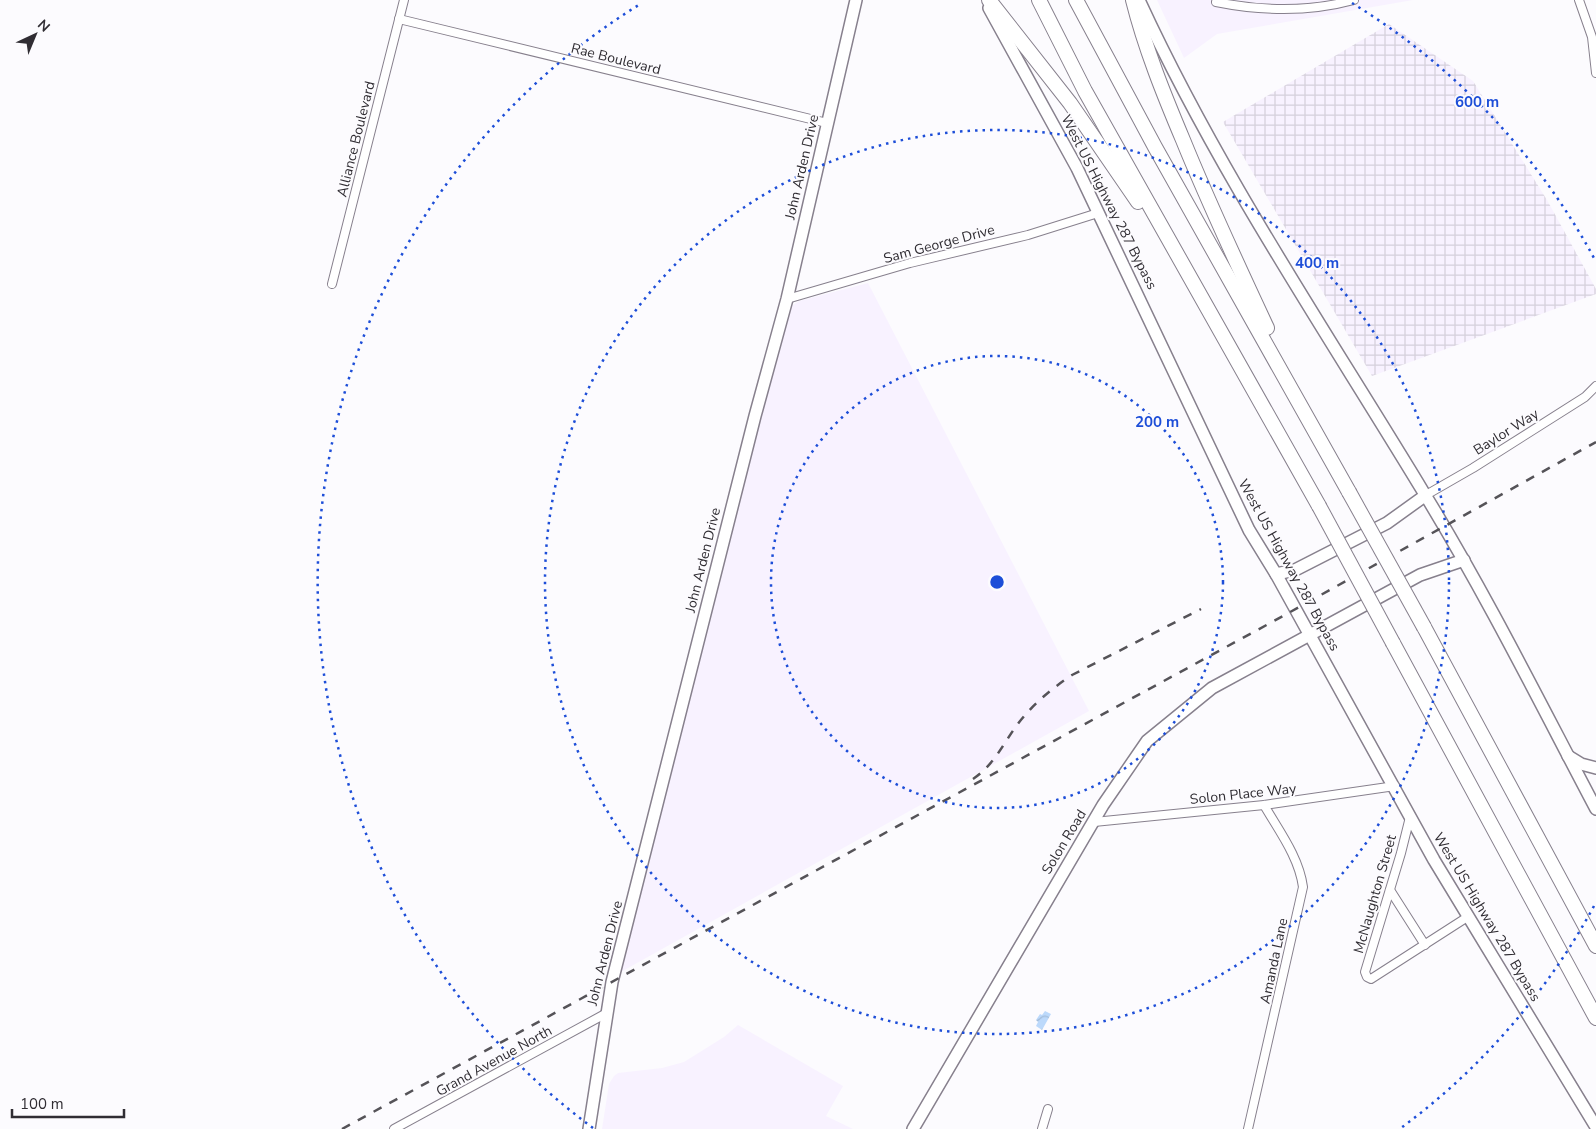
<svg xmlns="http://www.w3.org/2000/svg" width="1596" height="1129" viewBox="0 0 1596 1129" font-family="'Nunito Sans',sans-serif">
  <defs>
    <pattern id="industrial-grid" width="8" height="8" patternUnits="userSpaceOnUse" patternTransform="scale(1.25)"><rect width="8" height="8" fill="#f8f2ff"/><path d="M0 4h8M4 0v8" fill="none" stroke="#d5d0db"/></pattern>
    <pattern id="water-waves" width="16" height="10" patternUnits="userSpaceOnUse" patternTransform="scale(1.25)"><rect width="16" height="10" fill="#bcd9fb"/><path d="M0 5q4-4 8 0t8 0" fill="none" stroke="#a2bbd8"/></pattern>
  </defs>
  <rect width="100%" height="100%" fill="#fcfbfe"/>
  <g fill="#f8f2ff">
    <path d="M1157,0h256l-196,34 -33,24z"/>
    <path d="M868,283l221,428 -470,262 165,-656 9,-12 6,-4z"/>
    <path d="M738,1025l105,61 -17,30 27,13h-251l7,-45 5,-8 4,-3 44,-5 22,-6 40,-25z"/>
  </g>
  <path fill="url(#industrial-grid)" d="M1389,24l84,57 74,119 49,89v5l-224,82 -149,-254z"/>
  <path fill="url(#water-waves)" d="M1045,1011l6,3 -9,16 -6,-4 2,-4 -2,-2 4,-6 2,1z"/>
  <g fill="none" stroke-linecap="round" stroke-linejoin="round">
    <g stroke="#87808d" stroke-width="10">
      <g id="street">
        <path d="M1579,0l13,37 4,36"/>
        <path d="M1216,2c45,9 94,10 138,-2"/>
        <path d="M399,19l428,104"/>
        <path d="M332,284l72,-284"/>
        <path d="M787,299l123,-36 118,-28 70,-22"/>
        <path d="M1426,495l47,-27 112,-71 11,-11"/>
        <path d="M1410,817l-9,36 -36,119 2,5 4,2 98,-63"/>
        <path d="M1094,822l170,-17 131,-19"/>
        <path d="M1390,890l35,55"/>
        <path d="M394,1129l211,-115"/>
        <path d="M1042,1129l6,-20"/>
        <path d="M1248,1129l55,-242c-4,-30 -24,-56 -39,-82"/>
      </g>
    </g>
    <g stroke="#87808d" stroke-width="14">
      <g id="secondary">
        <path d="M1139,0c79,172 187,331 285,493 63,103 116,210 172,316"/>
        <path d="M989,8l88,160 172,362 27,44 158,286 162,267"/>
        <path d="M1276,574l19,-4 92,-47 39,-28"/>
        <path d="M1568,756l13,8 15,4"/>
        <path d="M589,1129l23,-147 143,-566 32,-117 69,-299"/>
        <path d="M913,1129l190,-324 44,-64 65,-53 208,-113 44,-15"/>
      </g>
    </g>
    <g stroke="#87808d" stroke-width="16">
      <g id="highway">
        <path d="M989,0l81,103 68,99"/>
        <path d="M1039,0l46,91 234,415"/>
        <path d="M1076,0l79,147 194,345"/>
        <path d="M1133,0c12,48 31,95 50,140 26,64 55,126 84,188"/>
        <path d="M1424,627l172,319"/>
        <path d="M1393,643l203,375"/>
      </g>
    </g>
    <use href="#street" stroke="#fff" stroke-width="8"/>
    <use href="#secondary" stroke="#fff" stroke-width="11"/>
    <use href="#highway" stroke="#fff" stroke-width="14"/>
    <g stroke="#555358" stroke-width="2.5" stroke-dasharray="9 9" stroke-linecap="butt">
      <path d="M973,779c21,-14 30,-35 44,-54 15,-20 34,-36 55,-50l129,-66"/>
      <path d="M342,1129l941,-513 313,-174"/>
    </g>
    <g stroke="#87808d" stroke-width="16" stroke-linecap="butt">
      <g id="highway-bridge">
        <path d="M1349,492l75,135"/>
        <path d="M1319,506l74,137"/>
      </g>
    </g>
    <use href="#highway-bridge" stroke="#fff" stroke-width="14"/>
  </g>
  <g fill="none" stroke="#1d4ed8" stroke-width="2.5" stroke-dasharray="2.5 5">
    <circle cx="997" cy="582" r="226"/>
    <circle cx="997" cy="582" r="452"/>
    <path d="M1594 906A679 679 0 0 1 1401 1128M593 1128A679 679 0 0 1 642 3M1352 3A679 679 0 0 1 1594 258"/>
  </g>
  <g text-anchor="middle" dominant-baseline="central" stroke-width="4" stroke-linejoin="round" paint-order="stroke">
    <g font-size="14" fill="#302d33" stroke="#fcfbfe">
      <text transform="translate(616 59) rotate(14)">Rae Boulevard</text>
      <text transform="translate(356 139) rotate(-76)">Alliance Boulevard</text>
      <text transform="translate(802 167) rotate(-77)">John Arden Drive</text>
      <text transform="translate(1109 202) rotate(63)">West US Highway 287 Bypass</text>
      <text transform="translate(939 244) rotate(-15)">Sam George Drive</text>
      <text transform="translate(1506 432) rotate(-32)">Baylor Way</text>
      <text transform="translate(703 560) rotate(-76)">John Arden Drive</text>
      <text transform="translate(1289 565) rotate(61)">West US Highway 287 Bypass</text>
      <text transform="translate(1243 794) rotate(-6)">Solon Place Way</text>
      <text transform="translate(1064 842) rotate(-59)">Solon Road</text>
      <text transform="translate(1375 894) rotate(-74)">McNaughton Street</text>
      <text transform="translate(1487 917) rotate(59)">West US Highway 287 Bypass</text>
      <text transform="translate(605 953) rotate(-76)">John Arden Drive</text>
      <text transform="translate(1274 961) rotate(-78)">Amanda Lane</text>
      <text transform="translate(494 1061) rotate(-29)">Grand Avenue North</text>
    </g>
  </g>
  <circle cx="997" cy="582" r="8" fill="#1d4ed8" stroke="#fcfbfe" stroke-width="2.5"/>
  <g font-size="15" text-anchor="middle" font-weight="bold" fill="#1d4ed8" stroke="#fcfbfe" stroke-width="4" stroke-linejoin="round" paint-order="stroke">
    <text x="1477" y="107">600 m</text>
    <text x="1317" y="268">400 m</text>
    <text x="1157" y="427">200 m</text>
  </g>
  <g transform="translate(35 35) rotate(44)" stroke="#fcfbfe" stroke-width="4" paint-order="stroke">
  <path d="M0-4L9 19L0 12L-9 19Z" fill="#302d33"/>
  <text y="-8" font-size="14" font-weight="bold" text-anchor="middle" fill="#302d33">N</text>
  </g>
  <path d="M12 1109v8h112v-8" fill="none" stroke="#302d33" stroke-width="2.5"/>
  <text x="20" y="1109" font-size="15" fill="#302d33" stroke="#fcfbfe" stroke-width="4" paint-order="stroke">100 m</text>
</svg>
